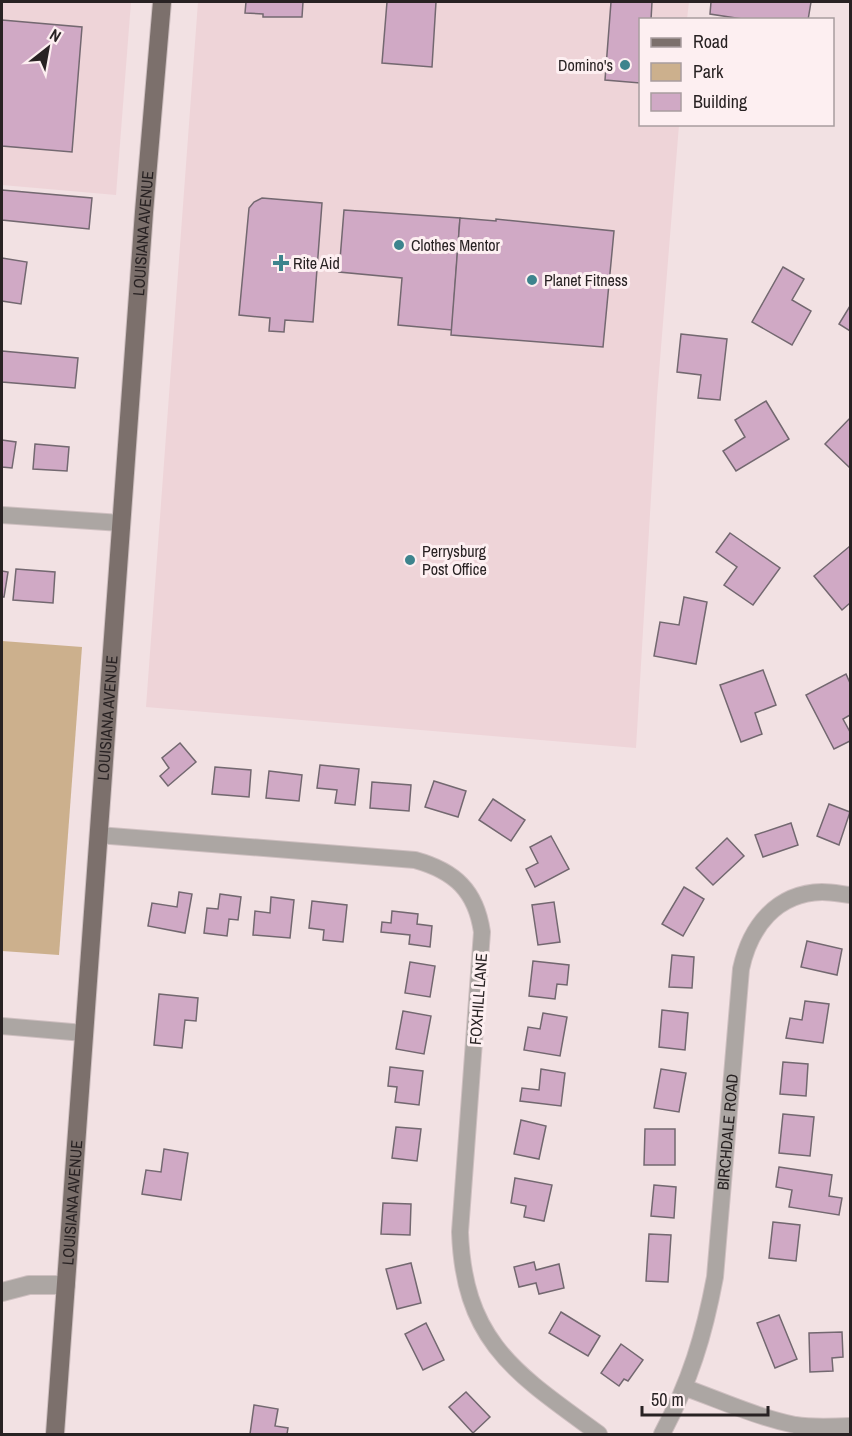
<svg xmlns="http://www.w3.org/2000/svg" width="852" height="1436" viewBox="0 0 852 1436" font-family="'Archivo Narrow',sans-serif">
  <rect width="100%" height="100%" fill="#f2e1e3"/>
  <g fill="#eed4d8">
    <path d="M2,2h129l-15,193 -114,-10z"/>
    <path d="M198,2h491l-2,17 -47,1v104l39,1 -22,272 -21,351 -490,-41z"/>
  </g>
  <path fill="#ccb08d" d="M2,641l80,6 -23,308 -57,-4z"/>
  <g fill="#d0a9c5" stroke="#736870" stroke-width="1.5">
    <path d="M246,2h57l-1,15h-39v-3l-18,-1z"/>
    <path d="M387,2h49l-4,65 -50,-4z"/>
    <path d="M611,2h41l-1,18h-11v63l-35,-3z"/>
    <path d="M711,2h100l-3,18h-59l-39,-6z"/>
    <path d="M2,20l80,7 -10,125 -70,-6z"/>
    <path d="M2,190l90,8 -3,31 -87,-9z"/>
    <path d="M262,198l60,5 -9,119 -28,-2 -1,12 -15,-1 1,-13 -31,-3 10,-107 5,-6z"/>
    <path d="M344,210l116,8 -8,112 -54,-5 4,-47 -63,-6z"/>
    <path d="M460,218l36,3v-2l118,12 -11,116 -152,-12z"/>
    <path d="M2,258l25,4 -6,42 -19,-3z"/>
    <path d="M783,267l21,12 -12,21 19,11 -19,34 -40,-23z"/>
    <path d="M850,306v25l-11,-7z"/>
    <path d="M681,334l46,5 -7,61 -22,-2 3,-23 -24,-3z"/>
    <path d="M2,351l76,7 -3,30 -73,-6z"/>
    <path d="M766,401l23,38 -53,32 -13,-20 22,-14 -10,-17z"/>
    <path d="M850,418v50l-25,-24z"/>
    <path d="M2,440l14,2 -4,26 -10,-1z"/>
    <path d="M35,444l34,3 -2,24 -34,-2z"/>
    <path d="M730,533l50,35 -27,37 -29,-20 13,-18 -21,-15z"/>
    <path d="M850,546v57l-8,7 -28,-34z"/>
    <path d="M16,569l39,3 -2,31 -40,-3z"/>
    <path d="M2,571l6,1 -4,25h-2z"/>
    <path d="M684,597l23,5 -11,62 -42,-8 6,-34 19,3z"/>
    <path d="M763,670l13,35 -21,8 7,21 -21,8 -21,-57z"/>
    <path d="M846,674l4,9v32l-7,4 7,13v9l-16,8 -28,-54z"/>
    <path d="M180,743l16,19 -28,24 -8,-10 9,-8 -7,-10z"/>
    <path d="M320,765l39,4 -4,36 -20,-2 2,-13 -20,-2z"/>
    <path d="M215,767l36,3 -2,27 -37,-3z"/>
    <path d="M269,771l33,4 -3,26 -33,-3z"/>
    <path d="M434,781l32,10 -8,26 -33,-10z"/>
    <path d="M372,782l39,3 -2,26 -39,-3z"/>
    <path d="M493,799l32,21 -14,21 -32,-21z"/>
    <path d="M829,804l21,8 -11,33 -22,-9z"/>
    <path d="M791,823l7,22 -35,12 -8,-22z"/>
    <path d="M551,836l18,33 -34,18 -9,-18 12,-6 -8,-16z"/>
    <path d="M727,838l17,18 -31,29 -17,-17z"/>
    <path d="M684,887l20,12 -21,37 -21,-12z"/>
    <path d="M179,892l13,2 -7,39 -37,-7 4,-23 25,4z"/>
    <path d="M220,894l21,3 -3,23 -9,-1 -2,17 -23,-3 3,-25 11,1z"/>
    <path d="M271,897l23,3 -4,38 -37,-3 2,-24 15,2z"/>
    <path d="M312,901l35,4 -4,37 -20,-2 1,-10 -15,-2z"/>
    <path d="M554,902l6,40 -22,3 -6,-40z"/>
    <path d="M392,911l26,3 -1,10 15,2 -2,21 -21,-3 1,-9 -29,-3 1,-10 9,1z"/>
    <path d="M807,941l35,8 -5,26 -36,-8z"/>
    <path d="M672,955l22,2 -2,31 -23,-1z"/>
    <path d="M533,961l36,4 -2,20 -10,-1 -2,15 -26,-3z"/>
    <path d="M410,962l25,4 -5,31 -25,-4z"/>
    <path d="M159,994l39,4 -2,23 -11,-1 -3,28 -28,-3z"/>
    <path d="M805,1001l24,3 -6,39 -37,-5 4,-20 12,2z"/>
    <path d="M662,1010l26,3 -3,37 -26,-3z"/>
    <path d="M403,1011l28,5 -7,38 -28,-5z"/>
    <path d="M543,1013l24,4 -7,39 -36,-6 4,-23 12,2z"/>
    <path d="M783,1062l25,2 -2,32 -26,-2z"/>
    <path d="M390,1067l33,4 -4,34 -24,-3 2,-15 -9,-1z"/>
    <path d="M541,1069l24,4 -4,33 -41,-5 2,-13 17,2z"/>
    <path d="M661,1069l25,4 -7,39 -25,-4z"/>
    <path d="M783,1114l31,3 -4,39 -31,-3z"/>
    <path d="M521,1120l25,6 -7,33 -25,-5z"/>
    <path d="M396,1127l25,2 -4,32 -25,-3z"/>
    <path d="M645,1129h30v36h-31z"/>
    <path d="M164,1149l24,4 -7,47 -39,-6 4,-24 15,2z"/>
    <path d="M779,1167l53,8 -3,21 13,2 -3,17 -50,-8 3,-17 -16,-3z"/>
    <path d="M515,1178l37,7 -8,36 -20,-4 2,-11 -15,-3z"/>
    <path d="M654,1185l22,2 -2,31 -23,-2z"/>
    <path d="M383,1203l28,1 -1,31 -29,-1z"/>
    <path d="M773,1222l27,3 -4,36 -27,-3z"/>
    <path d="M649,1234l22,1 -3,47 -22,-1z"/>
    <path d="M534,1262l2,8 23,-6 5,24 -25,6 -3,-11 -17,4 -5,-20z"/>
    <path d="M411,1263l10,40 -24,6 -11,-40z"/>
    <path d="M561,1312l39,24 -12,20 -39,-23z"/>
    <path d="M779,1315l18,44 -22,9 -18,-45z"/>
    <path d="M426,1323l18,37 -21,10 -18,-36z"/>
    <path d="M842,1332l1,25 -11,1 1,13 -23,1 -1,-39z"/>
    <path d="M621,1344l22,16 -15,21 -4,-2 -5,7 -18,-13z"/>
    <path d="M466,1392l24,25 -17,16 -24,-26z"/>
    <path d="M254,1405l24,4 -3,17 13,2 -1,6h-37z"/>
  </g>
  <g fill="none" stroke-linecap="round" stroke-linejoin="round">
    <g stroke="#cebfc0" stroke-width="18">
      <g id="minor">
        <path d="M2,515l119,8"/>
        <path d="M98,835l317,25c40,11 61,31 67,72l-22,300c4,111 57,142 139,202"/>
        <path d="M2,1026l82,7"/>
        <path d="M686,1388c36,13 71,29 109,37 18,3 37,2 55,1"/>
        <path id="s1" d="M662,1434c28,-53 42,-98 53,-157l26,-308c9,-42 35,-76 81,-77 10,0 19,2 28,3"/>
      </g>
    </g>
    <g stroke="#cebfc0" stroke-width="20">
      <path id="tertiary" d="M2,1292l27,-7h37"/>
    </g>
    <g stroke="#cebfc0" stroke-width="20">
      <g id="primary">
        <path id="s2" d="M55,1434l89,-1222 18,-210"/>
      </g>
    </g>
    <use href="#minor" stroke="#aca6a3" stroke-width="16"/>
    <use href="#tertiary" stroke="#aca6a3" stroke-width="18"/>
    <use href="#primary" stroke="#7c706c" stroke-width="18"/>
  </g>
  <g fill="#3d848d" stroke="#fdeff1" stroke-width="2">
    <circle cx="625" cy="65" r="6"/>
    <circle cx="399" cy="245" r="6"/>
    <path d="M278 254h6v6h6v6h-6v6h-6v-6h-6v-6h6z"/>
    <circle cx="532" cy="280" r="6"/>
    <circle cx="410" cy="560" r="6"/>
  </g>
  <g text-anchor="middle" dominant-baseline="central" stroke-width="6" stroke-linejoin="round" paint-order="stroke">
    <g font-size="16" fill="#282223" stroke="#fdeff1" text-anchor="start">
      <text x="613" y="65" text-anchor="end">Domino's</text>
      <text x="411" y="245">Clothes Mentor</text>
      <text x="293" y="263">Rite Aid</text>
      <text x="544" y="280">Planet Fitness</text>
      <text x="422" y="551">Perrysburg<tspan x="422" dy="18">Post Office</tspan></text>
    </g>
    <g font-size="16" fill="#282223" stroke="#fdeff1">
      <text stroke="none"><textPath href="#s2" startOffset="1204">LOUISIANA AVENUE</textPath></text>
      <text stroke="none"><textPath href="#s2" startOffset="718">LOUISIANA AVENUE</textPath></text>
      <text transform="translate(478 999) rotate(-86)">FOXHILL LANE</text>
      <text stroke="none"><textPath href="#s1" startOffset="312">BIRCHDALE ROAD</textPath></text>
      <text stroke="none"><textPath href="#s2" startOffset="232">LOUISIANA AVENUE</textPath></text>
    </g>
  </g>
  <rect width="852" height="1436" fill="none" stroke="#282223" stroke-width="6"/>
  <rect x="639" y="18" width="195" height="108" fill="#fdeff1" stroke="#a89d9f" stroke-width="1.5"/>
  <rect x="651" y="38" width="30" height="9" fill="#7c706c" stroke="#a89d9f" stroke-width="1.5"/>
  <text x="693" y="48" font-size="18" fill="#282223">Road</text>
  <rect x="651" y="63" width="30" height="18" fill="#ccb08d" stroke="#a89d9f" stroke-width="1.5"/>
  <text x="693" y="78" font-size="18" fill="#282223">Park</text>
  <rect x="651" y="93" width="30" height="18" fill="#d0a9c5" stroke="#a89d9f" stroke-width="1.5"/>
  <text x="693" y="108" font-size="18" fill="#282223">Building</text>
  <g transform="translate(48 48) rotate(31)" stroke="#fdeff1" stroke-width="4.5" paint-order="stroke">
  <path d="M0-4.5L10 22L0 15L-10 22Z" fill="#282223"/>
  <text y="-9" font-size="16" font-weight="bold" text-anchor="middle" fill="#282223">N</text>
  </g>
  <path d="M642 1406v9h126v-9" fill="none" stroke="#282223" stroke-width="3"/>
  <text x="651" y="1406" font-size="18" fill="#282223" stroke="#fdeff1" stroke-width="4.5" paint-order="stroke">50 m</text>
</svg>
